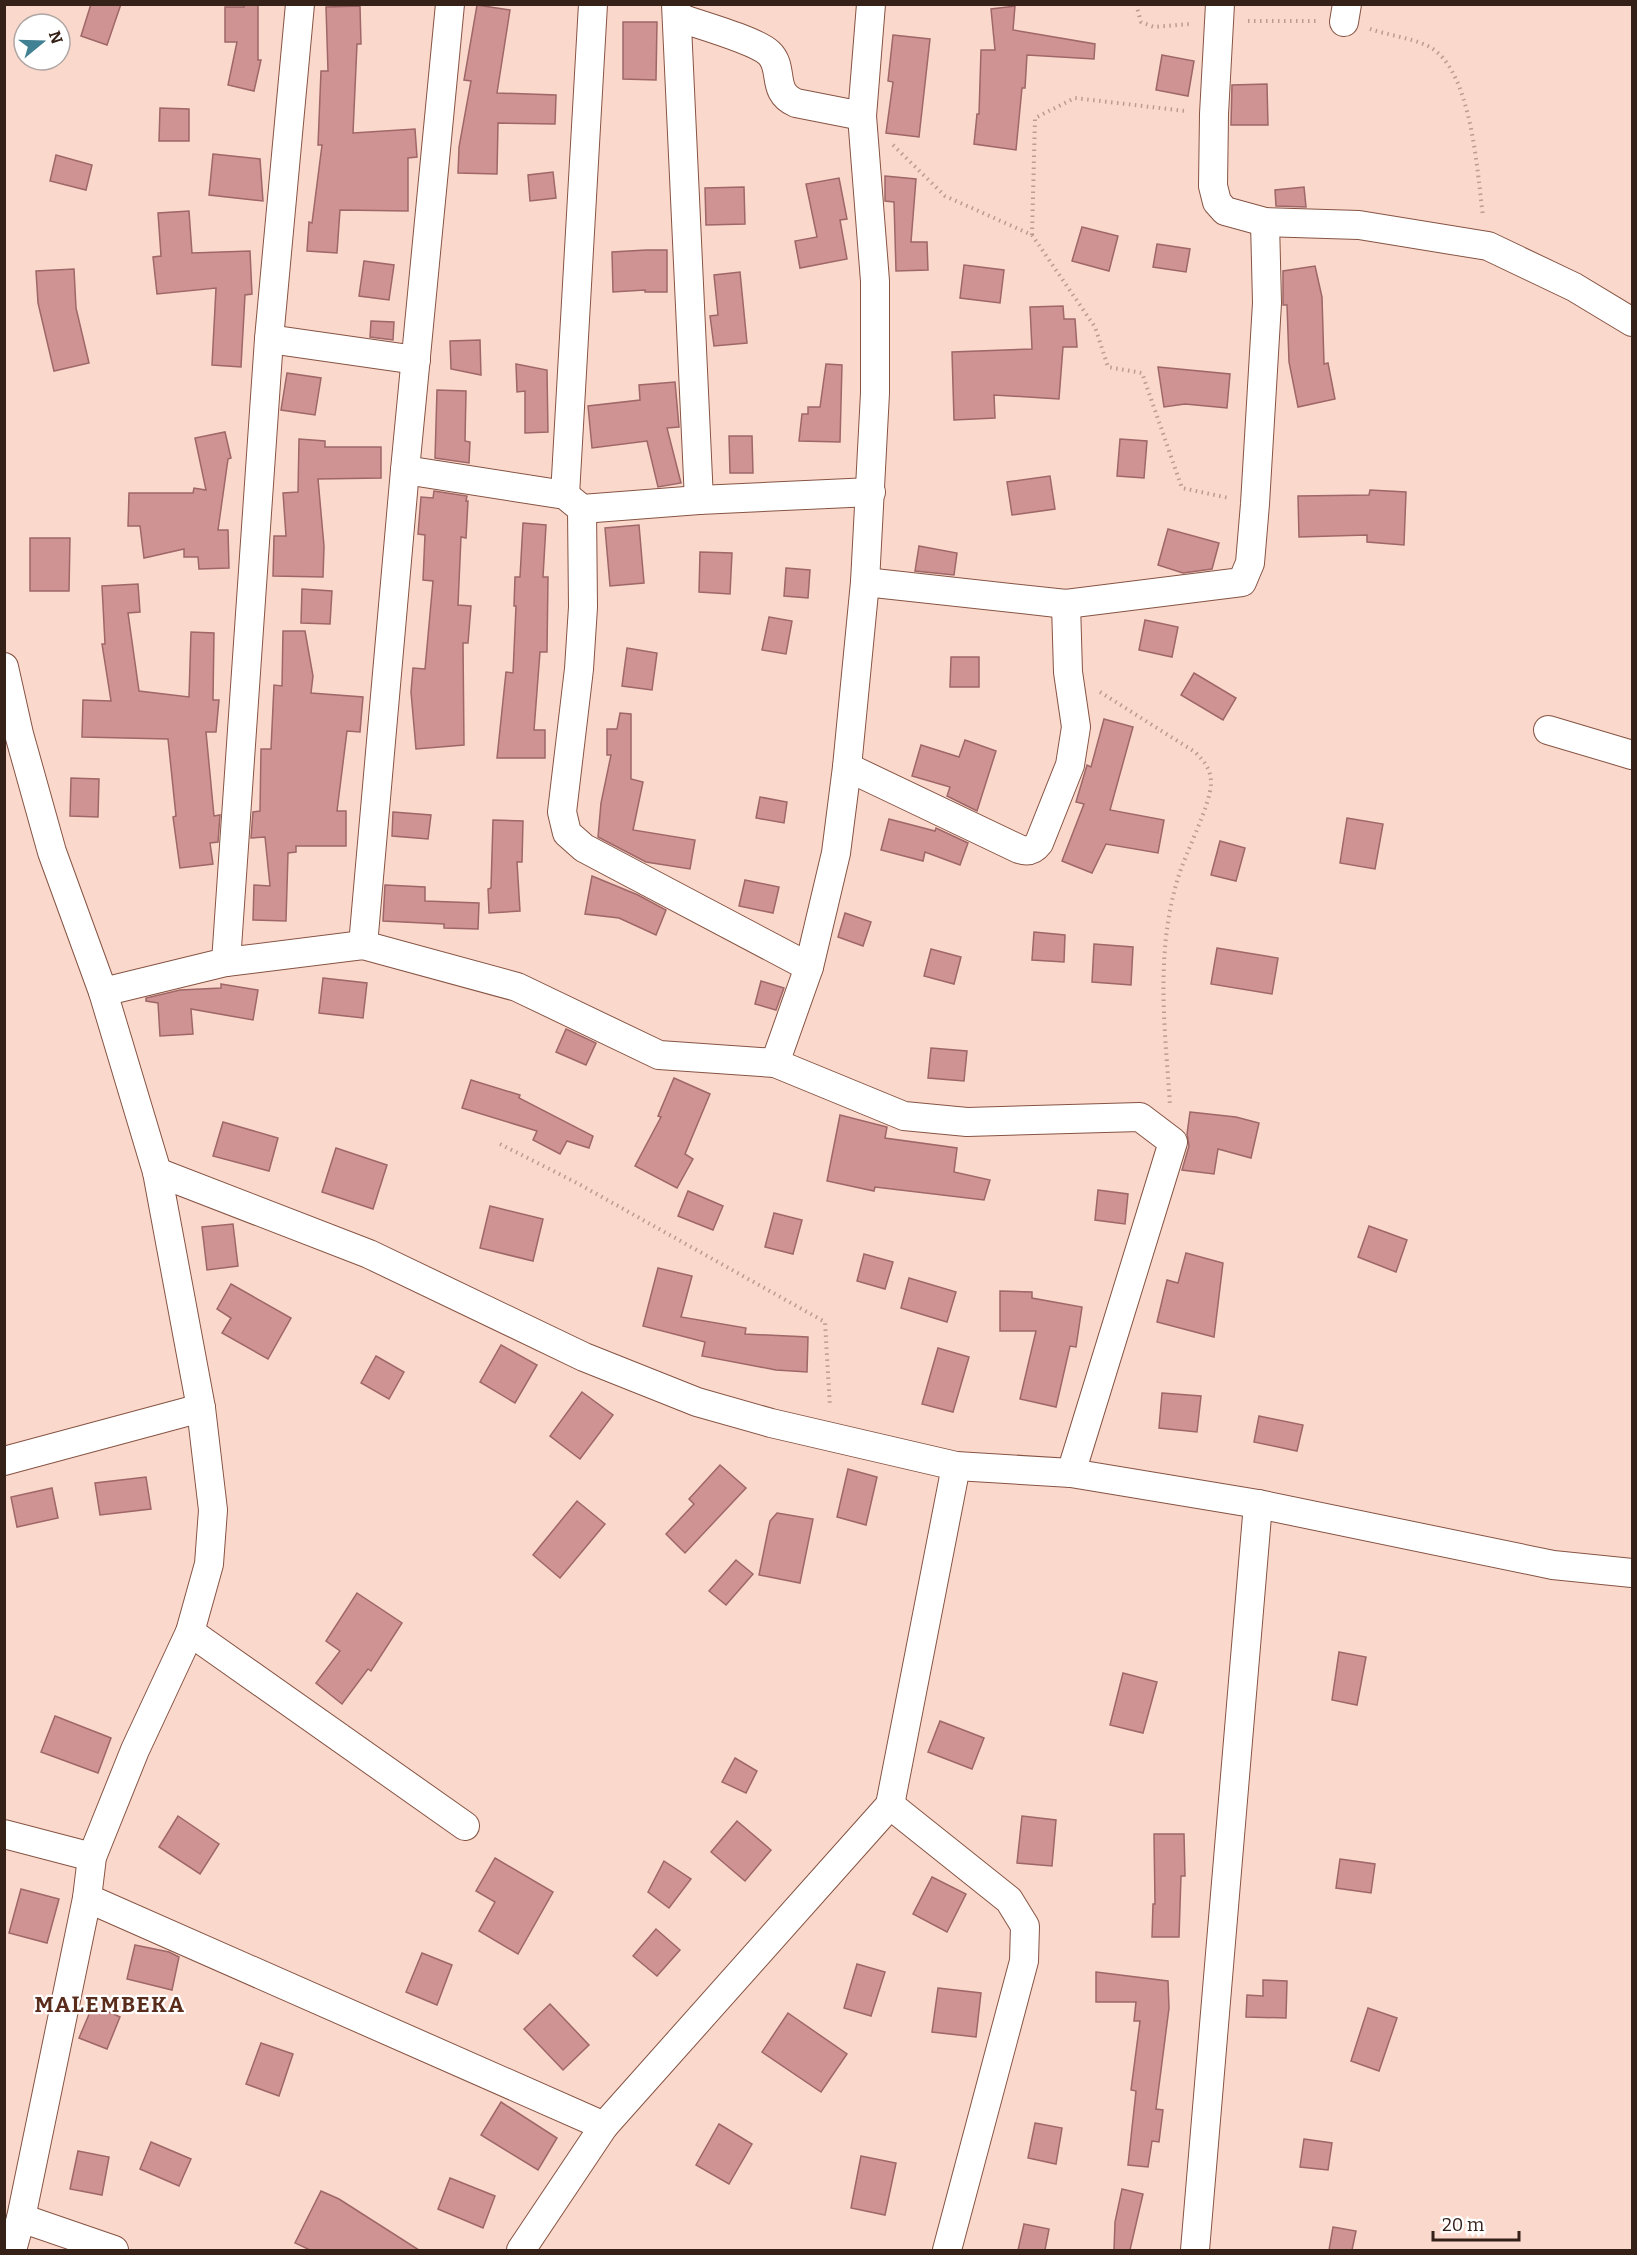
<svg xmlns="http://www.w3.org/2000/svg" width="1637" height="2255" viewBox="0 0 1637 2255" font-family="Bitter,serif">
  <rect width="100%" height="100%" fill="#fbd8cc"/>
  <g fill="#ce9392" stroke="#9f6768" stroke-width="1.5">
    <path d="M91,4h30l-14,41 -26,-9z"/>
    <path d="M245,4h13v56h3l-7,31 -26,-6 9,-43h-12v-35h19z"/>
    <path d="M477,5l33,5 -13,83 59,2 -1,29 -57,-1 -1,51 -39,-1 1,-26 12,-66 -7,-1z"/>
    <path d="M360,6l1,38h-4l-4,89 62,-4 2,28 -9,1v53l-68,-1 -3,43 -30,-2 2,-29 3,1 10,-78h-4l3,-74h7l-2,-64z"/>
    <path d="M1015,6l-2,24 82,14 -1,15 -67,-4 -2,33h-3l-6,62 -42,-6 3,-30h2l2,-64h14l-4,-41z"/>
    <path d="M623,22h34l-1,58 -33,-1z"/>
    <path d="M893,35l37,4 -11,98 -33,-4 7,-51 -5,-1z"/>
    <path d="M1162,55l32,6 -6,35 -32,-6z"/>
    <path d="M1267,84l1,41h-37l1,-40z"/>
    <path d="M160,108l29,1v32h-30z"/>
    <path d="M213,154l47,5 3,42 -54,-6z"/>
    <path d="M56,155l36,10 -6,25 -36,-9z"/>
    <path d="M553,172l3,26 -26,3 -2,-26z"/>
    <path d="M885,176l31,3 -5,63h16l1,28 -32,1 -2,-69 -9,-1z"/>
    <path d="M839,178l8,41 -7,1 7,39 -47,9 -5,-27 22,-4 -11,-53z"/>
    <path d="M744,187l1,37 -39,1 -1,-37z"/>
    <path d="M1304,187l2,20 -30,-1 -1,-16z"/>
    <path d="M189,211l3,42 58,-2 2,43 -7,1 -4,72 -29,-2 4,-77 -59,6 -4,-37 8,-1 -3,-43z"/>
    <path d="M1082,227l36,9 -9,35 -37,-10z"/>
    <path d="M1157,244l33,5 -4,23 -33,-5z"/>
    <path d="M646,250h21v42h-22v-2l-32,2 -1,-40z"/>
    <path d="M364,261l30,4 -5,35 -30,-4z"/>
    <path d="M964,265l40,5 -4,33 -40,-5z"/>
    <path d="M1315,266l7,31 2,67 4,-1 7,36 -37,8 -9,-45 -2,-57h-4v-34z"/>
    <path d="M74,269l2,39 13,55 -35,8 -16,-68 -2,-32z"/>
    <path d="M740,272l7,71 -33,3 -4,-30 8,-1 -4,-40z"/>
    <path d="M1063,306l1,13h11l2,28h-14l-4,52 -65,-4 1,23 -41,2 -2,-68 80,-3 -2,-42z"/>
    <path d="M371,321l23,1 -1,18 -23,-3z"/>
    <path d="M480,340l1,35 -30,-6 -1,-28z"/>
    <path d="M516,364l31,6 1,62 -23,1v-42l-8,1z"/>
    <path d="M826,364l16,1 -2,77 -41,-1 3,-27h6v-7h12z"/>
    <path d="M1158,367l72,7 -3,34 -42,-4 -21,3z"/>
    <path d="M287,373l34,5 -6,37 -34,-5z"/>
    <path d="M675,382l4,45 -12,1 14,55 -23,4 -11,-46 -55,7 -4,-42 52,-6 -1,-15z"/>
    <path d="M437,390l29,1 -1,50 5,1 -1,21 -34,-5z"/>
    <path d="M225,432l6,26 -3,1 -10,71h10l1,38 -30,1 -1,-12h-14v-8l-40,9 -4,-32h-12l1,-33h64l1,-5 12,2 -11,-52z"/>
    <path d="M729,436h23l1,37h-23z"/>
    <path d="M299,439l26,2v6h56v31l-63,1 6,67 -1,31 -50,-1 1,-40h12l-3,-43 15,-1z"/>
    <path d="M1120,439l27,2 -3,37 -27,-2z"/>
    <path d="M1050,476l5,33 -43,6 -5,-33z"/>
    <path d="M1370,490l36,2 -2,53 -37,-3v-7l-68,2 -1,-41 71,-1z"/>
    <path d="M434,491l33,5 -1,5h2l-2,37 -5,-1 -3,68 13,1 -3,37h-5l1,102 -48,4 -5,-57 2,-24 12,1 8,-88 -10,-1 2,-45 -7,-1 3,-37 12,1z"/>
    <path d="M523,523l23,2 -3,52h5l-1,75h-7l-6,78h11v28h-48l9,-86 7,1 3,-67h-2l1,-29h5z"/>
    <path d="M639,525l5,58 -34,3 -5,-58z"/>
    <path d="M1168,529l51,14 -7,26 -29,4 -25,-8z"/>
    <path d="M30,538h40l-1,53h-39z"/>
    <path d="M919,546l38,7 -3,22 -39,-4z"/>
    <path d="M700,552l32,1 -2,41 -31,-2z"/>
    <path d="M786,568l24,2 -2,28 -24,-2z"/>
    <path d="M138,584l2,28 -12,1 11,78 50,6 2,-65 23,1 -1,67h6l-3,32h-10l8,84 6,-1 -2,27 -8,1 3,21 -33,4 -7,-51 3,-1 -8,-77 -86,-2 1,-37 28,1 -9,-57h3l-3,-58z"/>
    <path d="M302,589l30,2 -2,33 -29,-1z"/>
    <path d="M769,617l23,4 -6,33 -24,-4z"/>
    <path d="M1145,620l33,7 -6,30 -33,-7z"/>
    <path d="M283,631h22l8,45 -2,17 52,4 -3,35 -13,-1 -10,80h9v35h-50v6l-8,1 -2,68 -33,-1 1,-35 16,1 -5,-49 -14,1 2,-26 7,-1 1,-62h10l3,-64 8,1z"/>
    <path d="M627,648l30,5 -5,37 -30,-4z"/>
    <path d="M951,657h28v30h-29z"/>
    <path d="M1194,673l42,25 -13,22 -42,-25z"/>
    <path d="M620,713l11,1v65l12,3 -10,48 62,10 -5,29 -44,-7 -48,-25 3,-34 10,-48h-4v-26h10z"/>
    <path d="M1104,719l29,8 -23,83 54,10 -6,33 -52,-9 -14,29 -30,-12 22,-57 -8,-2 11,-37 4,2z"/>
    <path d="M965,740l31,11 -19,60 -30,-15 3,-9 -38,-11 9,-31 38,12z"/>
    <path d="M71,778l28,1 -1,38 -28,-1z"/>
    <path d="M760,797l27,5 -3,21 -28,-5z"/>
    <path d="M393,812l38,3 -3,24 -36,-3z"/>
    <path d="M1347,818l36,6 -8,45 -35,-6z"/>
    <path d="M889,819l46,12 1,-3 32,15 -8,22 -35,-13 -2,9 -42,-11z"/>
    <path d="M493,820l30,1 -1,41h-5l3,49 -31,2 -1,-24 3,-1z"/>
    <path d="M1220,841l25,7 -9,33 -25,-6z"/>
    <path d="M592,876l46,19 28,15 -10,25 -37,-17 -34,-4z"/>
    <path d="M745,880l34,7 -6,26 -34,-7z"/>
    <path d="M385,885l40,2v14l54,2 -1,26 -34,-1v-4l-61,-3z"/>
    <path d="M845,913l26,9 -8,24 -25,-9z"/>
    <path d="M1034,932l31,3 -1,27 -32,-2z"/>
    <path d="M1094,944l39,3 -2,38 -39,-3z"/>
    <path d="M1217,948l61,10 -6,36 -61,-10z"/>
    <path d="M931,949l30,8 -7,27 -30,-8z"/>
    <path d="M323,978l44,5 -4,35 -44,-5z"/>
    <path d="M761,981l23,7 -8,22 -21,-6z"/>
    <path d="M221,984l37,6 -5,30 -62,-11 2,25 -33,2 -2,-33 -12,-2v-3l34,-8 41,-2z"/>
    <path d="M566,1029l30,14 -10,22 -30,-13z"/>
    <path d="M931,1048l36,3 -3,30 -36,-3z"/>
    <path d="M674,1078l36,16 -25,60 8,5 -16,29 -42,-22 26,-49 -3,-1z"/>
    <path d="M471,1080l49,15 -1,3 74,38 -4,12 -22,-7 -7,13 -27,-14 4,-9 -75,-23z"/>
    <path d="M1190,1112l46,5 23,6 -8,35 -33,-9 -4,25 -32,-4 7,-24 -2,-12z"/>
    <path d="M840,1115l47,12 -2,11 72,10 -3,24 36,8 -6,20 -109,-13 -1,4 -47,-10z"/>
    <path d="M223,1122l55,16 -9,33 -56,-15z"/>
    <path d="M336,1148l51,17 -14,44 -51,-17z"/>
    <path d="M1098,1190l30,4 -3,30 -30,-4z"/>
    <path d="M688,1191l35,15 -10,24 -35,-14z"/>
    <path d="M490,1206l53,13 -10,42 -53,-13z"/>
    <path d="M774,1213l28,7 -9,34 -28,-7z"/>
    <path d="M233,1224l5,42 -31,4 -5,-43z"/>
    <path d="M1369,1226l38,14 -11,32 -38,-15z"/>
    <path d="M1186,1253l37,10 -9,74 -57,-15 10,-42 11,3z"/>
    <path d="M864,1254l29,8 -8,27 -28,-8z"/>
    <path d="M658,1268l34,8 -11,41 65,11 -1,6 63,3 -1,35 -31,-2 -74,-14 3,-14 -62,-16z"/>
    <path d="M909,1278l47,14 -9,30 -46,-14z"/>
    <path d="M231,1284l60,34 -23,41 -46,-26 9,-15 -14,-9z"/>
    <path d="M1000,1291l32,1v6l50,9 -6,40 -6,-1 -14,61 -36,-8 16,-68h-36z"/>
    <path d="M501,1345l36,20 -22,38 -35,-21z"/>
    <path d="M938,1348l31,9 -16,55 -31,-8z"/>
    <path d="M376,1356l28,16 -15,27 -28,-16z"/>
    <path d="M582,1392l31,23 -33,44 -30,-23z"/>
    <path d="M1162,1393l39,3 -4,36 -38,-4z"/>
    <path d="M1259,1416l44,9 -6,26 -43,-9z"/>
    <path d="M720,1465l26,23 -61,65 -19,-19 28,-30 -5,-5z"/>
    <path d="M848,1469l29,8 -11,48 -29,-8z"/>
    <path d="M146,1477l5,32 -51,6 -5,-32z"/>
    <path d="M52,1488l6,30 -41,9 -6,-30z"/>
    <path d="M577,1501l28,23 -45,54 -27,-23z"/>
    <path d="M777,1513l36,6 -13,64 -41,-8 11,-54z"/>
    <path d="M736,1560l17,14 -27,31 -17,-14z"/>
    <path d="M357,1593l45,30 -31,48 -3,-2 -26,35 -26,-21 24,-32 -14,-10z"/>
    <path d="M1339,1652l27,5 -9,48 -25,-5z"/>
    <path d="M1123,1673l34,9 -14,51 -33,-8z"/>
    <path d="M55,1716l56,22 -13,35 -57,-21z"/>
    <path d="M940,1721l44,17 -12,31 -44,-17z"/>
    <path d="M735,1758l22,13 -11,22 -24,-11z"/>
    <path d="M178,1816l41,28 -19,30 -41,-27z"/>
    <path d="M1022,1816l34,4 -4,46 -35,-3z"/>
    <path d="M737,1821l34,29 -26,31 -34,-29z"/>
    <path d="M1154,1834h30l1,42h-4l-2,61h-27l1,-33h2z"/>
    <path d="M495,1858l58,34 -35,62 -39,-23 16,-29 -19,-11z"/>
    <path d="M1340,1859l35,5 -4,29 -35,-5z"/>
    <path d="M664,1861l27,18 -22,29 -21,-16z"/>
    <path d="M932,1877l34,17 -19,38 -34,-18z"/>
    <path d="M21,1889l38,10 -12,44 -38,-10z"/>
    <path d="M656,1929l24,21 -23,26 -24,-20z"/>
    <path d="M135,1945l34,7 10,5 -7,33 -45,-11z"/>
    <path d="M422,1953l30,12 -15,40 -31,-13z"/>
    <path d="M857,1964l28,8 -14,44 -27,-8z"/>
    <path d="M1096,1972l72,9 1,27 -13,101 7,1 -4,32 -7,-1 -4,26 -20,-2 8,-74 -5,-1 9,-69h-6l2,-19h-40z"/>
    <path d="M1263,1980l24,1 -1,37 -40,-1 1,-22 16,1z"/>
    <path d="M938,1988l43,5 -5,44 -44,-5z"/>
    <path d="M550,2004l39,41 -26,25 -39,-41z"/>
    <path d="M93,2005l27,12 -13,32 -28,-11z"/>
    <path d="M1368,2008l29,10 -18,53 -28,-10z"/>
    <path d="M788,2013l59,41 -26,38 -59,-40z"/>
    <path d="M261,2043l32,11 -14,42 -33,-12z"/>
    <path d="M501,2102l56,36 -19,32 -57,-35z"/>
    <path d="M1035,2123l27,5 -6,36 -28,-6z"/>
    <path d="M719,2124l33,20 -23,40 -33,-19z"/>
    <path d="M1304,2139l28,4 -4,27 -28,-3z"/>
    <path d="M151,2142l40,17 -12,27 -39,-17z"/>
    <path d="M78,2151l31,6 -7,38 -32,-6z"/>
    <path d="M861,2156l35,7 -11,52 -34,-7z"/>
    <path d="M450,2178l45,18 -12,32 -45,-19z"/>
    <path d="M1122,2189l21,5 -13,56h-16l1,-28z"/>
    <path d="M321,2191l18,8 80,51h-109l-15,-7z"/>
    <path d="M1024,2224l25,5 -4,21h-27z"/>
    <path d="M1333,2227l23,4 -4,19h-23z"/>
  </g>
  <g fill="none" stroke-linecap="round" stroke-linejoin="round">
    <g stroke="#865443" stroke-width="30">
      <g id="street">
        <path d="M676,4l23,496"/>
        <path d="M1220,4l-6,110 -1,72 4,16 8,9 40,11 94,3 129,21 86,41 58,35"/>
        <path d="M677,17c20,7 78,23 92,36 16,15 1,39 27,50l66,13"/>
        <path d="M1344,22l3,-18"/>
        <path d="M269,339l147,21"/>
        <path d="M405,470l160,25 17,14 117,-9 172,-8"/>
        <path d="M565,495l28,-491"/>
        <path d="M582,509l1,98 -4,62 -17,143 5,21 17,15 225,119"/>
        <path d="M865,582l201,22 176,-22 8,-19 5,-59 12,-201 -2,-81"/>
        <path d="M4,667l15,67 33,118 51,140 54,180 44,236 12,102 -4,54 -19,68 -55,118 -43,107 -5,41 -66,320 -9,32"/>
        <path d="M1548,730l84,25"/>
        <path d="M847,767l172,82c9,3 14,2 20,-6l31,-78 6,-38 -8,-55 -2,-68"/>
        <path d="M363,945l42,-475 45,-466"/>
        <path d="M226,962l43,-623 31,-335"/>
        <path d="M103,992l123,-30 137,-17 154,42 142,68 116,8 129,53 63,6 173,-5 33,25 -102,331"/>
        <path d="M775,1063l34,-96 27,-114 11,-86 18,-185 10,-189v-112l-13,-165 9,-112"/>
        <path d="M157,1172l212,82 215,103 113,45 74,21 185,43 115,7 187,31 295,61 79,8"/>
        <path d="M4,1461l197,-53"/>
        <path d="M190,1632l275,194"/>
        <path d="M890,1805l119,95 16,26 -1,35 -77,289"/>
        <path d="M4,1834l88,23"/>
        <path d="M87,1898l517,228"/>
        <path d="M21,2218l93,32"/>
        <path d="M521,2250l83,-124 286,-321 66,-339"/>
        <path d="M1195,2250l63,-746"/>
      </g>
    </g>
    <g stroke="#bb9c92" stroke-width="4" stroke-dasharray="1.5 4.5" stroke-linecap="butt">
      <path d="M1136,4l5,18 13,5 36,-3"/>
      <path d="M1248,21h68"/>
      <path d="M1370,29c18,6 41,9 58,17 44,22 49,126 55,170"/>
      <path d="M893,145l52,51 87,39 63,92 13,40 34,6 40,115 47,10"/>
      <path d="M1032,235l3,-117 40,-20 110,13"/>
      <path d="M1100,692l95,60c9,9 16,17 16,31 0,21 -26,71 -33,95 -23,75 -13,151 -8,227"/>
      <path d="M500,1144l77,39 248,139 5,85"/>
    </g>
    <use href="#street" stroke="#fff" stroke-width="28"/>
  </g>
  <g text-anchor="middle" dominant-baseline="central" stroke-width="4.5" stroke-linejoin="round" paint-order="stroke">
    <g font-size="22" font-weight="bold" letter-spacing="1.5" fill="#5a2c1c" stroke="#fff">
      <text x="110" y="2004">MALEMBEKA</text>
    </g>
  </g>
  <rect width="1637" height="2255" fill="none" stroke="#362119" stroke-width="12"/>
  <g transform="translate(42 42) rotate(71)"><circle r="28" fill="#ffffff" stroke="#afa6a3" stroke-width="1.5"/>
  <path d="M0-4.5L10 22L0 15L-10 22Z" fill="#418194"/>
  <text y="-9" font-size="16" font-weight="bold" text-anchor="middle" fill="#362119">N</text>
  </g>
  <path d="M1433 2231v9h86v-9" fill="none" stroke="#362119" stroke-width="3"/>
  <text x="1442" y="2231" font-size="18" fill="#362119" stroke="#ffffff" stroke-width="4.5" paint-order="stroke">20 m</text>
</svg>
